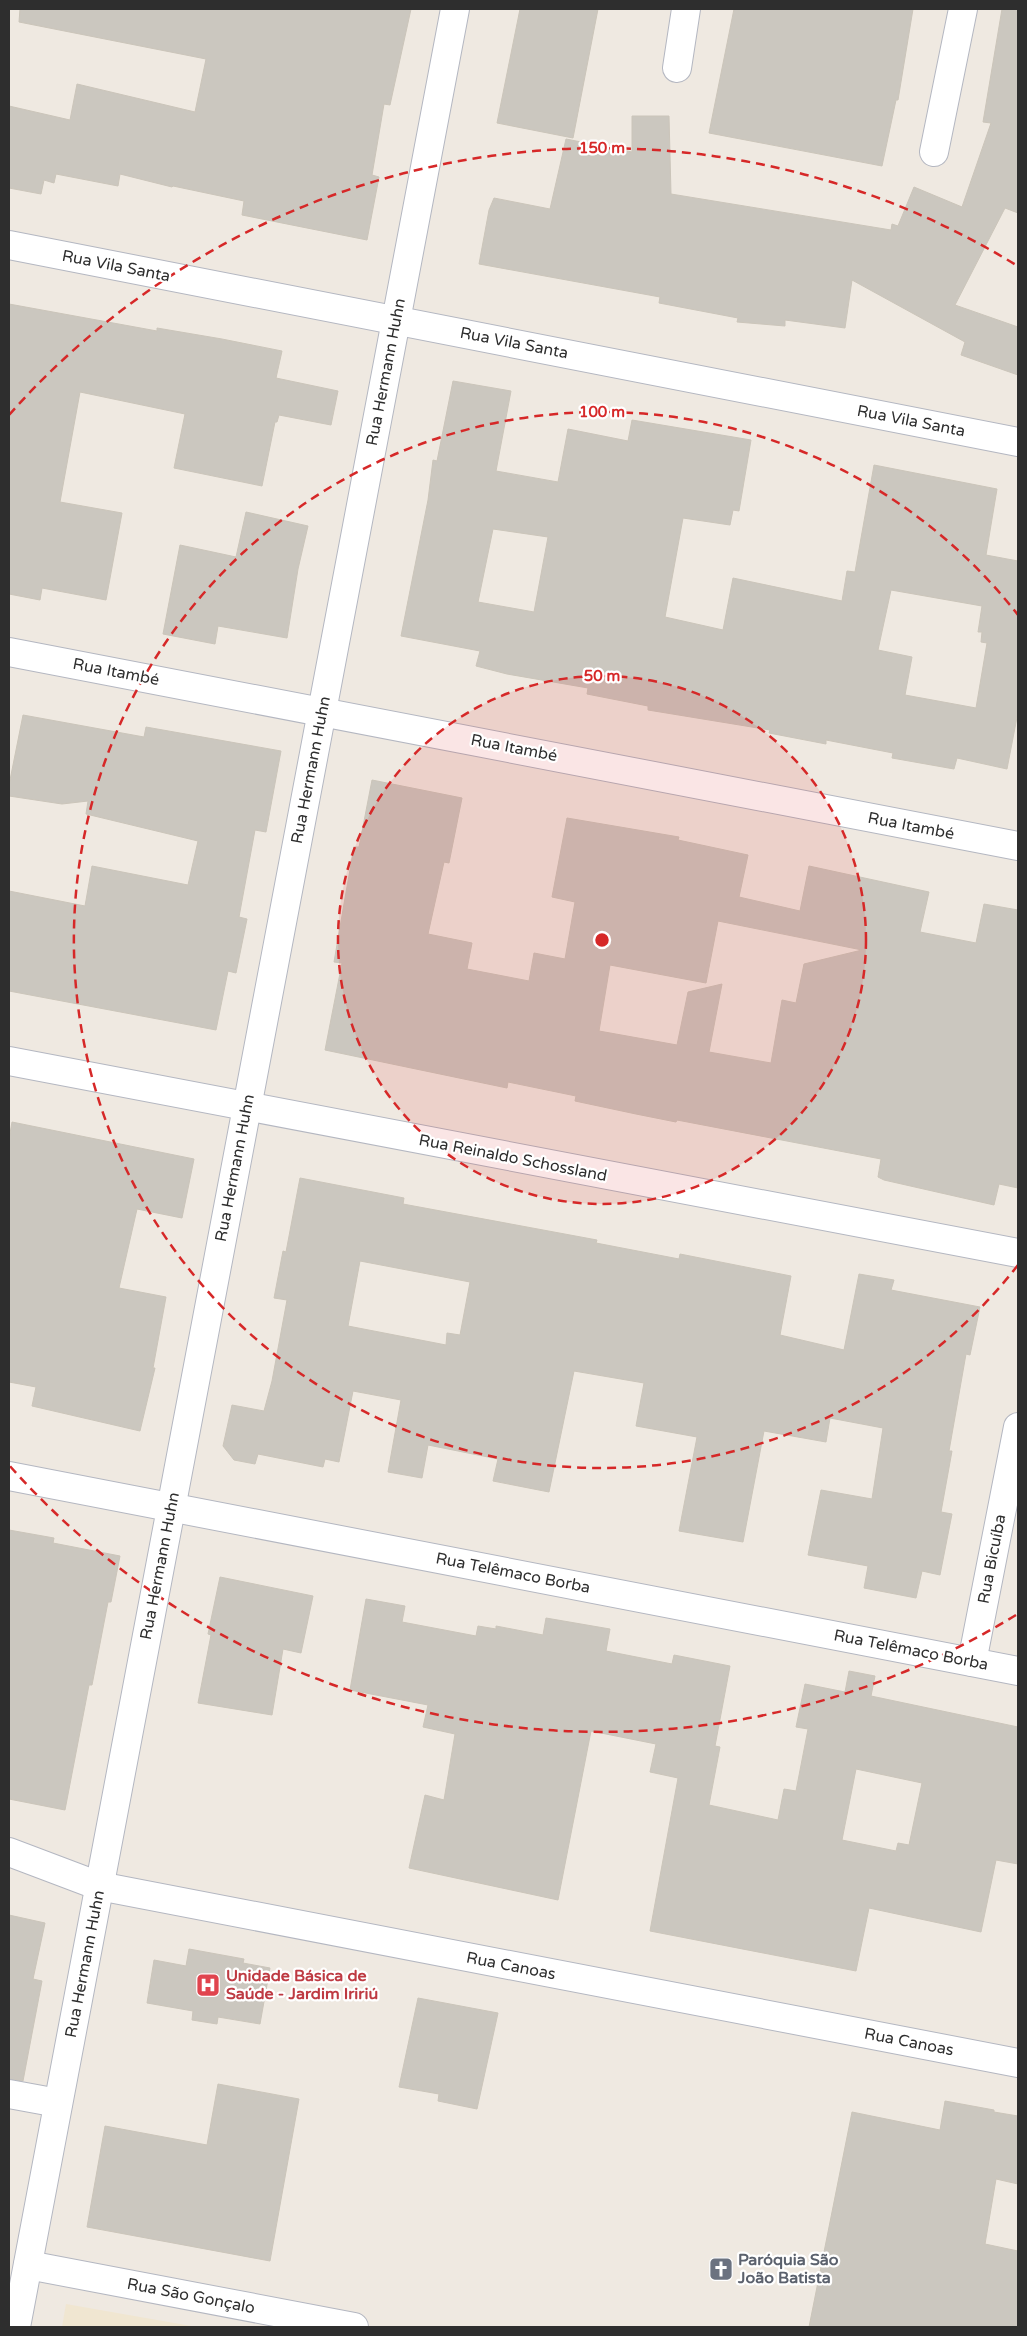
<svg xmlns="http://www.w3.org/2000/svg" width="1027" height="2336" viewBox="0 0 1027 2336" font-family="'Varela Round',sans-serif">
  <rect width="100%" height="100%" fill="#efe9e1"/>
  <path fill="#f0e6d1" d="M66,2304l131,23h-135z"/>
  <g fill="#cbc7bf" stroke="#cbc5ba" fill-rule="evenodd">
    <path d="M20,9h391l-21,96 -6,-1 -12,71 7,2 -12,63 -125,-25 2,-14 -71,-15 -1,1 -52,-13 -2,12 -62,-12 -2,9 -10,-3 -3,14 -32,-6v-82l61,14 7,-36 118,28 11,-53 -187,-37z"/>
    <path d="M520,9h78l-25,129 -76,-15z"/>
    <path d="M734,9h179l-15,91h-2l-14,66 -173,-33z"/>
    <path d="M1002,9h16v204l-13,-5 -50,97 63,22v48l-57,-20 4,-13 -113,-62 -7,48 -60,-8v6l-48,-4 1,-4 -79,-15 1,-6 -181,-33 10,-54 5,-12 56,11 16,-70 66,13v-36h37l2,78 220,36 1,-6 6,2 16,-39 48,20 29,-84 -8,-1z"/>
    <path d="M9,304l148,27v-3l65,11 60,12 -6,27 62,13 -7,34 -52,-10 -2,7h-2l-13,64 -88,-18 11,-54 -105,-22 -20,110 62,11 -16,87 -64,-12 -2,12 -31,-6z"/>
    <path d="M453,381l58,10 -15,80 62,11 10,-53 60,12 4,-21 119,20 -12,71 -6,-1 -3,15 -47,-7 -18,99 58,13 10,-52 109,23 5,-30 8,1 19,-107 123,24 -11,66 32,6v151l-11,57 -50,-11 -3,11 -62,-11 1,-5 -67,-13v4l-57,-11 1,-3 -122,-20v-4l-61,-12 1,-6 -81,-14 -31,-8 4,-15 -79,-15 27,-136 5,-40 4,1zM493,529l55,8 -14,75 -56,-10zM891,590l91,16 -4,26h4l-1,10 6,1 -11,65 -71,-13 7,-38 -34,-7z"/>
    <path d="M246,512l62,14 -10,43 -11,69 -69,-12 -3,18 -52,-10 17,-89 56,12z"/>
    <path d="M23,715l121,22 2,-10 135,24 -15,81 -11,-2 -16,87 8,2 -11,54 -8,-2 -12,59 -207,-39v-100l76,15 7,-40 96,19 10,-44 -112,-27 2,-13 -26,3 -53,-8v-11z"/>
    <path d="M372,780l90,18 -13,65 -5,-1 -16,72 44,9 -5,26 62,12 5,-28 31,6 10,-57 -23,-5 15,-79 112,19 -1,3 70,15 -9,42 61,14 9,-45 120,26 -9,40 56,11 8,-39 34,6v278l-19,-4 -5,21 -110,-25 -6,-3 3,-18 -204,-39 -1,2 -40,-8 -61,-13 1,-5 -68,-14 -1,6 -182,-38 17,-87 -8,-1 11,-64 9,-51h5zM718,921l144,29 -58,14 -8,39 -14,-3 -11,63 -62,-11 13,-68 -34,8 -11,53 -78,-14 11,-66 96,18z"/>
    <path d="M12,1122l182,37 -12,59 -45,-9 -18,79 47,9 -13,71h2l-15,63 -108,-25 4,-19 -27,-5v-243z"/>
    <path d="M300,1178l104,20 -1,6 194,36 -1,3 83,16 1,-5 111,22 -11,59 64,15 15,-76 35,6 -3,10 89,17 -10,48 -4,-1 -17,97h3l-11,61 11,2 -12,61 -18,-4 -6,27 -52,-10 4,-22 -60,-11 13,-65 51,9 11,-71 -53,-10 -4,24 -62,-11 -21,111 -64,-11 18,-94 -61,-11 8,-43 -70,-12 -25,121 -56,-11 5,-22 -70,-14 -6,33 -34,-6 13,-72 -48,-9 -14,71 -14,-3 -2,8 -65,-13 -3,10 -21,-4 -11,-14 9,-41 32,6 8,-30 15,-81 -13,-2 9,-47 3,1zM360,1261l110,21 -10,53 -13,-2 -1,12 -98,-19z"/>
    <path d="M9,1530l45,8 -1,5 67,13 -9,46h-3l-16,83h-3l-24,125 -56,-11z"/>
    <path d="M220,1577l93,19 -12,57 -18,-4 -11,66 -74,-12 13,-68 -3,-1z"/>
    <path d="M366,1599l39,7 -3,16 74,14 2,-10 18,3v-3l47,9 3,-17 64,11 -4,22 66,13 2,-9 56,11 -15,80 5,1 -11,58 69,15 6,-31 12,2 12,-62 -12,-2 9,-43 40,8 4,-21 26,5 -4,20 147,31v137l-22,-4 -15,72 -112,-24 -13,63 -206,-40 28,-153 -28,-6 6,-28 -65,-13 -33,169 -149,-32 16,-73 19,5 11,-66 -32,-7 5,-22 -78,-15zM856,1769l66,14 -13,62 -11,-2 -2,8 -54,-11z"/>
    <path d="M9,1915l36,8 -12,56 9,2 -19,100 -14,-2z"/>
    <path d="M189,1949l55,10 -1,4 27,5 -10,56 -42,-7 -1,7 -25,-4 1,-9 -46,-8 7,-43 32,6z"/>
    <path d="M418,1998l80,15 -21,96 -39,-8 1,-7 -40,-7z"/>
    <path d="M218,2084l81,15 -29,162 -183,-34 18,-101 102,19z"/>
    <path d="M945,2101l49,9v2l24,4v68l-22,-5 -11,65 33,7v76h-209l43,-215 88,18z"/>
  </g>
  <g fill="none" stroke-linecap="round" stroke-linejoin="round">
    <g stroke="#b4b7c1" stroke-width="30">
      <g id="minor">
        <path d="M677,68l9,-59"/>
        <path d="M934,152l29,-143"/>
        <path d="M9,245l1009,197"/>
        <path d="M9,1061l1009,192"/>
        <path d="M9,1476l1009,195"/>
        <path d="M972,1662l46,-235"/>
        <path d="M9,1852l90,34 919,177"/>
        <path d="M9,2094l49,9"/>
        <path d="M28,2265l326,62"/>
        <path d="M16,2327l439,-2318"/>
      </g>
    </g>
    <g stroke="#b4b7c1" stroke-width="30">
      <path id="tertiary" d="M9,652l1009,194"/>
    </g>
    <use href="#minor" stroke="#fff" stroke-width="28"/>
    <use href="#tertiary" stroke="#fff" stroke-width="28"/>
  </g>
  <circle cx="602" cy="940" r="264" fill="#d62828" fill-opacity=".12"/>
  <g fill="none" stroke="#d62828" stroke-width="2.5" stroke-dasharray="9 6">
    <circle cx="602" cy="940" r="264"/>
    <path d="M1018 1265A528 528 0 1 1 1018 615"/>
    <path d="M1016 1615A792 792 0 0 1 9 1465M9 415A792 792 0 0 1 1016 265"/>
  </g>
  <defs>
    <g id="hospital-square" transform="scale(1.25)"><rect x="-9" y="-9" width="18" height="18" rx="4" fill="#e0444e" stroke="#fff"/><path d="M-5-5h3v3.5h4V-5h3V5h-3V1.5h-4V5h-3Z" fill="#fff"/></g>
    <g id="church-square" transform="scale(1.25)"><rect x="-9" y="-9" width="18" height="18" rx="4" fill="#6b7280" stroke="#fff"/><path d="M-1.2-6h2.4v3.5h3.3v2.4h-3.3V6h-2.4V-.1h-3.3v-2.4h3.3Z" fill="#fff"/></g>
  </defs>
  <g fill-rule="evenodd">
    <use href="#hospital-square" x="208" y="1985"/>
    <use href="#church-square" x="721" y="2269"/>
  </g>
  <g text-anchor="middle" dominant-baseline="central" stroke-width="4.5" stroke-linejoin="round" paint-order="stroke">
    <g font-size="16" fill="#2e2e2e" stroke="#fff">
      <text transform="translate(116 266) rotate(11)">Rua Vila Santa</text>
      <text transform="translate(514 343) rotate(11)">Rua Vila Santa</text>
      <text transform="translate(386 372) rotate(-79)">Rua Hermann Huhn</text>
      <text transform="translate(911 421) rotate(11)">Rua Vila Santa</text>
      <text transform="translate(116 672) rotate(11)">Rua Itambé</text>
      <text transform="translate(514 748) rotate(11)">Rua Itambé</text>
      <text transform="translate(311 770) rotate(-79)">Rua Hermann Huhn</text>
      <text transform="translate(911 826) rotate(11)">Rua Itambé</text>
      <text transform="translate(513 1158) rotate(11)">Rua Reinaldo Schossland</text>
      <text transform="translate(235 1168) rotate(-79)">Rua Hermann Huhn</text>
      <text transform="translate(992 1559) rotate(-79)">Rua Bicuíba</text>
      <text transform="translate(160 1566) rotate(-79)">Rua Hermann Huhn</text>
      <text transform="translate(513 1573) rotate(11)">Rua Telêmaco Borba</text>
      <text transform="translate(911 1650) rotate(11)">Rua Telêmaco Borba</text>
      <text transform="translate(85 1964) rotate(-79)">Rua Hermann Huhn</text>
      <text transform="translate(511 1966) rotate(11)">Rua Canoas</text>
      <text transform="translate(909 2042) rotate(11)">Rua Canoas</text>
      <text transform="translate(191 2296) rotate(11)">Rua São Gonçalo</text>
    </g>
    <g font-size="16" font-weight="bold" fill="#be3a42" stroke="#fff" text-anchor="start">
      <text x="226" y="1976">Unidade Básica de<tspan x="226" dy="18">Saúde - Jardim Iririú</tspan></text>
    </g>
    <g font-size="16" font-weight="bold" fill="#5b616d" stroke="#fff" text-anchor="start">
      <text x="738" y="2260">Paróquia São<tspan x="738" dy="18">João Batista</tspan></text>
    </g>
  </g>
  <circle cx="602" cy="940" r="8" fill="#d62828" stroke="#fff" stroke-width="2.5"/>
  <g font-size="15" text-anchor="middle" font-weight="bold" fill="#d62828" stroke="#fff" stroke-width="4.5" stroke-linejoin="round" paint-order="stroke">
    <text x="602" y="153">150 m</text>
    <text x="602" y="417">100 m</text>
    <text x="602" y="681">50 m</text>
  </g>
  <rect width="1027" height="2336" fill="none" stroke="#2e2e2e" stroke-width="20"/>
</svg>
